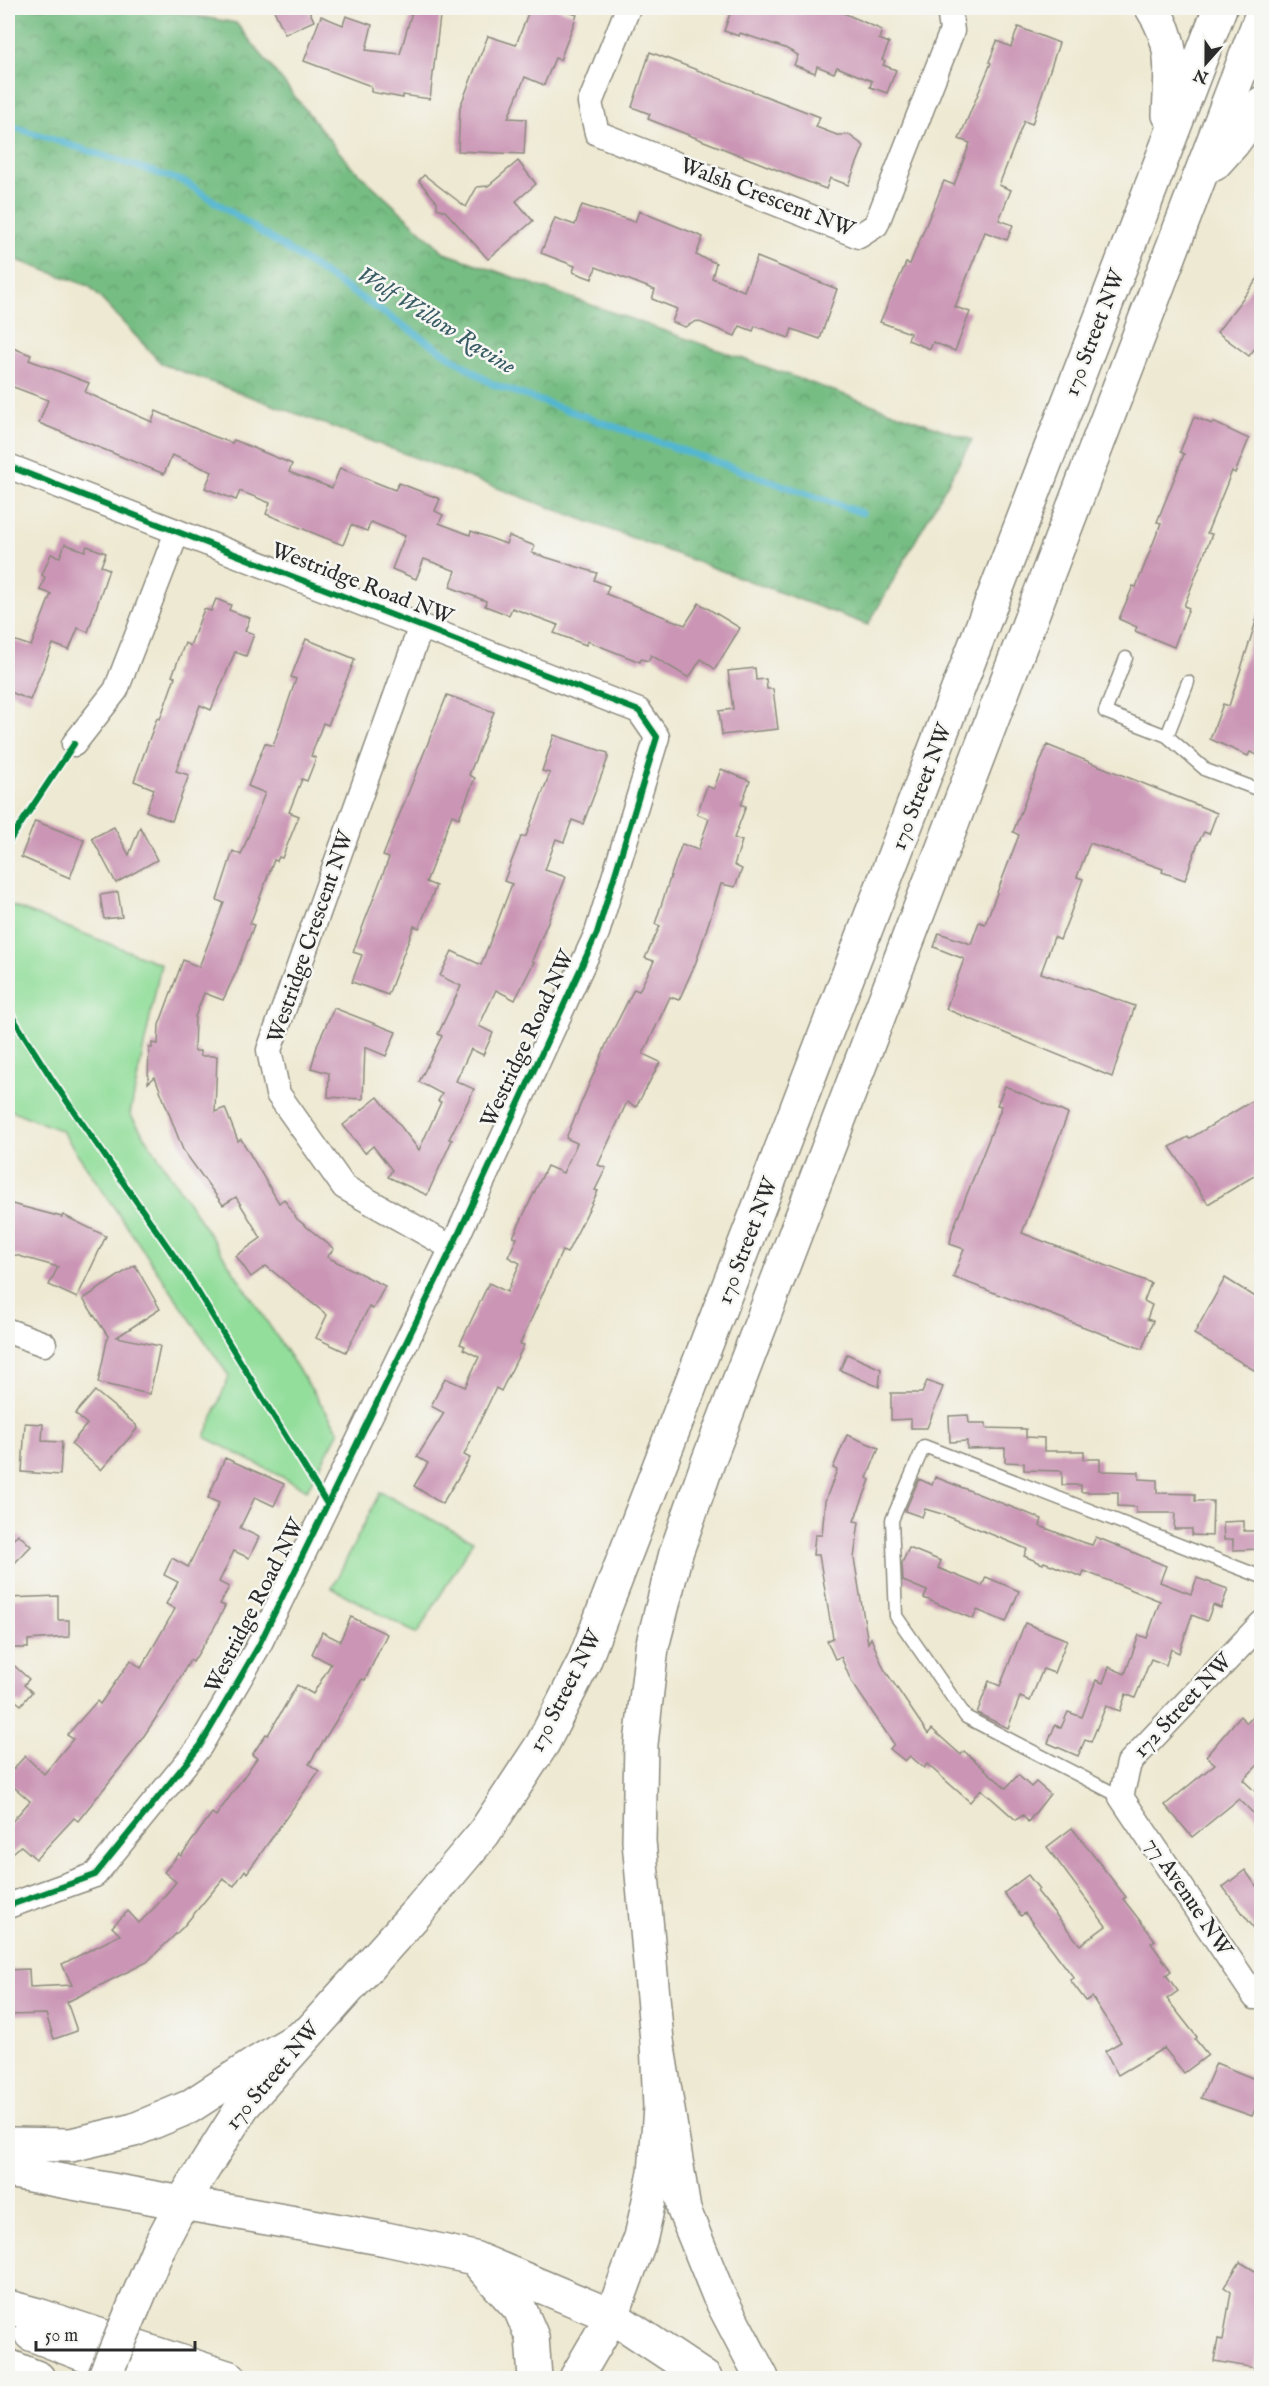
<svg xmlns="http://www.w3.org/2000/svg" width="1269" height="2386" viewBox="0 0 1269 2386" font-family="'IM FELL English',serif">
  <defs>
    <pattern id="forest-crowns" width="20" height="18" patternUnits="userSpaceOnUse" patternTransform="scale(1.5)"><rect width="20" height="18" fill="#76bd83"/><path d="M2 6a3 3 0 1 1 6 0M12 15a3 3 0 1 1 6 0" fill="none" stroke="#619a6b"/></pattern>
  </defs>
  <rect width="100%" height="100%" fill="#f6f6f2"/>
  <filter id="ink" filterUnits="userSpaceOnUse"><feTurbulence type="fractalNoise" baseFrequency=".0167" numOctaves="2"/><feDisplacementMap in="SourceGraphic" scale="12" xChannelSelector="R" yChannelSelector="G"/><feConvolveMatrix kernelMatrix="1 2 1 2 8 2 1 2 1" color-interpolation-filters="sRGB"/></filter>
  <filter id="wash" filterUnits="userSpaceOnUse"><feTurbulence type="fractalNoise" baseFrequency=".008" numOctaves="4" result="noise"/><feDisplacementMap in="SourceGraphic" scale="24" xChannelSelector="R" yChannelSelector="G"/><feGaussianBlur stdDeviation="1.35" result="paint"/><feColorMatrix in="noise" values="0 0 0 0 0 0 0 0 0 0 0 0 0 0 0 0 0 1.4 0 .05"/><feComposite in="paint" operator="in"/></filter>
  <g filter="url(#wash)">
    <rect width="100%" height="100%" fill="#eee9d2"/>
    <path fill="url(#forest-crowns)" stroke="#507457" stroke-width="1.5" d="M8,8h143l85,15 113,141 96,89 527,187 -104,185 -706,-261 -73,-78 -81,-29z"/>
    <g fill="#93de9b" stroke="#5f8463" stroke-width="1.5">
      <path d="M8,904l153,60 -31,150 209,317 -32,59 -102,-53 24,-61 -167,-245 -54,-22z"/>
      <path d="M380,1492l93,49 -56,93 -85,-46z"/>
    </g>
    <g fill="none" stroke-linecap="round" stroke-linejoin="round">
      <path stroke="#53b6d1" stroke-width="7" d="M8,125l177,57 307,202 370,129"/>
    </g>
    <g id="blocks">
      <g fill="#cb96b5">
        <path d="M273,8h35l6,13 -29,13z"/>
        <path d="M413,8h28l-11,91 -27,-4v3l-32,-6v-6l-67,-25 17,-45 22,9 3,-9 26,9 -6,25 34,4z"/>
        <path d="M530,8h26l21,7 -17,45 -5,-2 -11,27 -19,-8 -17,41 18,1 -2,35 -66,-3 2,-44 28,-71 28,9z"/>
        <path d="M732,8h100l50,22 -3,9 10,4 -7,17 3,1 -2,4 13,5 -9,23 -17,-6 2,-6 -35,-14 -3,6 -17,-7 -2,7 -21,-8 4,-10 -13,-7 -45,-15 -1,3 -15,-5z"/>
        <path d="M1018,27l41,16 -27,81 -8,-3 -25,64 12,5 -12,30 14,5 -6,15 -22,-8 -30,75 15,5 -15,39 -22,-9 -3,7 -22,-9 2,-7 -30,-11 26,-59 4,1 34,-83 10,4 16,-42 -11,-4 32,-76 -2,-1 8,-21 14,6z"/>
        <path d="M650,52l170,65 -4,10 21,8h12l15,11 -16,39 -18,-7 -4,11 -178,-70 2,-5 -18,-7z"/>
        <path d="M518,161l18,23 -20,17 17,20 -45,38 -43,-48 -8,-3v-6l-18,-21 5,-6 42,32 11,-20 11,-1z"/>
        <path d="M582,205l53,17 4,-11 64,26 -7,18 20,8 -4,15 32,13 13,-34 80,32 -17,50 -28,-10 -3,9 -34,-12 -2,5 -13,-5 -5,10 -38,-15 -12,6 -13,-5 5,-13 -25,-10 3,-9 -59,-23 -4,12 -19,-7 2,-6 -34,-13 14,-35 20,7z"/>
        <path d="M1262,273v66l-13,17 -32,-24z"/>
        <path d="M8,346l23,9 -2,5 60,23 -4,9 67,30 4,-11 54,24 22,8 2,-3 58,24 -3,8 43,16 8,-20 55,22 4,-7 41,16 -5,12 8,4 -4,8 31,12 1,-4 35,13 3,-8 26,10 -3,7 65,20 -3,7 15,6 -3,8 79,31 14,-22 41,25 -25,41 -14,-10 -12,19 -38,-23 -3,6 -7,-2 -1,3 -53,-21 -1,4 -32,-12 4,-8 -46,-17 -3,7 -24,-9 1,-5 -36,-14 6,-16 -32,-12 -8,20 -24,-10 13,-33 -34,-14 -4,9 -16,-6 -8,20 -77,-31 4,-11 -30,-12 -4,9 -31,-12 7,-16 -40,-17 -8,19 -125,-51 9,-23 -40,-15z"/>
        <path d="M1194,417l18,7 1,-2 36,17 -14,34 -3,-2 -25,62 5,1 -28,72 5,2 -15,39 -39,-16 2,-4 -18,-8 14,-33 3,1 25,-64 -4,-1 27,-68 -4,-2z"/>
        <path d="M65,544l20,7 2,-5 19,7 -5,13 8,3 -21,63 -10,-4 -9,22 -16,-6 -23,56 -22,-9v-36l5,-15 18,6 20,-52 -11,-4 5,-13 -3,-2 9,-21 9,3z"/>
        <path d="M216,599l15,6 -2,5 21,8 -5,13 9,3 -8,22 -11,-4 -24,58 -11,-5 -24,66 13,4 -17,46 -26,-10 8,-22 -20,-8 23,-63 3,1 15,-42 -3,-1 13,-33 5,3 14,-37 7,2z"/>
        <path d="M1259,612h3v145l-12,-5 -2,4 -38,-17 13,-35 6,2z"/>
        <path d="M306,639l49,20 -27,66 -5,-2 -12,33 5,2 -9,23 -5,-2 -13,33 10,4 -17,42 -3,-1 -2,4 -3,-1 -24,64 4,1 -17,45 -14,30 -19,-7 -9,24 -1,34h6v5h17l-2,56 10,-4 13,33 3,-2 38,64 5,-4 13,20 37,30 -7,8 58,29 -12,23 -4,-2 -23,45 -30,-14 11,-23 -61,-49 -15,11 -15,-21 25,-18 -25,-41 -13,8 -40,-55 -28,-73 -7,6 1,-35h3v-5l6,1 1,-19 24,-65 16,7 25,-64 -7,-3 16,-49 8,4 24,-62 -17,-7 17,-43 8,3 23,-67 -5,-2z"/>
        <path d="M755,668l1,12 10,-1 1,10h6l5,40 -56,6 -3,-24 14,-2 -5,-38z"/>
        <path d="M447,695l47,17 -25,63 6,3 -16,40 -7,-3 -26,67 10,4 -17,42 -5,-2 -26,69 -36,-13 10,-27 -9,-3 36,-94 -6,-2z"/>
        <path d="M554,735l54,18v5l-25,66 -11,-4 -8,22 -8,-3 -11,31 21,7 -34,84 2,1 -19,38 -19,-10 -17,36 14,7 -10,22 -12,-6 -15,32 18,8 -25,50 3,1 -25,55 -39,-18 4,-7 -19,-24 -8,7 -22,-28 35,-28 41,53 22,-48 -3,-1 4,-7 -23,-12 23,-46 -4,-2 23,-48 -21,-10 12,-25 29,14 31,-81 -8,-3 17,-44 5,-1 24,-63 -8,-2z"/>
        <path d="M1047,745l170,68 -8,21 -5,-2 -6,11 -13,37 -23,-8 1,-3 -73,-26 -13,34 6,2 -14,38 -9,23 -6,-3 -13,36 94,33 -23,71 -166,-68 18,-50 -30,-12 5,-14 32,11 8,-22 6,2 34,-89 -6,-3z"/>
        <path d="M721,769l29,12 -9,24 5,1 -12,32 8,3 -8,24 8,4 -7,18 -14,-3 -25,78 -17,38 -9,-3 -27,57 17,8 -24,45 -9,-5 -29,63 8,3 -11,22 3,1 -31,62 -5,-2 -42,93 4,1 -23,46 -5,-3 -32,67 6,3 -28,46 -28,-18 14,-23 -11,-6 27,-44 -13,-7 14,-28 20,9 14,-30 -16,-8 2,-3 -5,-2 29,-61 18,9 13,-29 -12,-6 9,-19 -4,-1 34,-71 16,7 14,-30 -11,-5 43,-100 25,-49 5,2 15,-30 -9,-3 15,-32 -5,-2 21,-64 6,-16 16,6 11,-31 -12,-5 10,-28 7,3z"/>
        <path d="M35,821l49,19 -14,38 -49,-21z"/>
        <path d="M114,827l15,28 11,-28 17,33 -41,23 -24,-45z"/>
        <path d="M118,892l4,25 -18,2 -4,-24z"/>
        <path d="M334,1008l62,24 -10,24 -21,-9 -2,52 -35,-2 1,-24 -18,-5 7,-25z"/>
        <path d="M1005,1086l63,28 -46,119 129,50 -7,18 8,4 -5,14 6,2 -11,28 -189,-72 11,-28 -14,-5 2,-12 48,-121 1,-5 -4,-1z"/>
        <path d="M1262,1095v76l-54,33 -38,-57 18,-10 1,2z"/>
        <path d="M8,1203l54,14 1,-2 43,21 -29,62 -28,-13 9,-18 -50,-14z"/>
        <path d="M135,1265l25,44 -43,28 43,9 -10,48 -52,-11 10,-47 -25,-37z"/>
        <path d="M1225,1278l37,23v74l-68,-41z"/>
        <path d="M847,1354l34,15 -2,18 -39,-17z"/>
        <path d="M927,1381l16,6 -16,41h-16v-9l-20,1v-27h31z"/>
        <path d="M95,1391l41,34 1,4 -36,41 -30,-26 16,-20 -12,-10z"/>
        <path d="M968,1415l1,8h17v5l40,1v8l18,1v13h40v8h16v12l39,1v7l18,1v13l38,1v7h18l-1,35 -20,-1v-6h-18l1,-16h-39v-6l-18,-1v-14h-37v-7h-19v-14l-38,-1v-7l-19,-1v-14l-38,1v-8l-17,1 -1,-26z"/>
        <path d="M25,1423l18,1 -1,17 20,1 -2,33 -38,-3z"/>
        <path d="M847,1435l32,13 -12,30 3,2 -16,41 5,1 -5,36 14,85 3,-5 13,31 44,65 4,-5 29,26 3,-4 42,37 12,-13 13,12 5,-5 14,12 -22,28 -5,-7 -7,5 -35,-31 -11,13 -43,-38 -3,4 -14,-12 -5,5 -15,-12 4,-5 -43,-63 -10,-24 -6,2 -8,-18 6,-3 -14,-83h-6l2,-20h7l3,-34 12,-31 -4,-2z"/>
        <path d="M225,1458l59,26 -10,22 -19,-9 -15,31 19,9 -10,21 -15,-7 -15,31 10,5 -9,17 5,2 -11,22 -21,34 -3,-2 -24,43 -33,49 -55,69 -4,-3 -38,41 -15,-13 -13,11v-31l22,-25 -22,-19v-7l17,-19 19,18 29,-35 -6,-4 30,-34 3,3 31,-44 10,8 34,-59 -9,-5 12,-22 -14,-7 8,-17 16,9 31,-64 -11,-5z"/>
        <path d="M935,1477l107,42 -2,7 36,14 16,5 4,-8 70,29 -6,16 31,12 6,-16 31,11 -7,19 -8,-3 -6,16 -15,-6 -13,38 -8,-4 -5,16 -15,-6 -16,39 -9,-4 -6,17 -14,-5 -15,36 -6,-2 -7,16 -30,-13 7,-18 6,3 7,-16 14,5 14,-37 7,3 6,-16 16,7 14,-39 8,3 13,-37 -76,-30 -2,6 -38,-15 -1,2 -19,-8 3,-7 -85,-35 -17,-5 -3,8 -17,-6 14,-32 13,6z"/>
        <path d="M1244,1521v10h18v18l-29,1v-11l-9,1 -1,-18z"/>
        <path d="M18,1534l13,12 -23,24v-25z"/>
        <path d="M909,1548l32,13 -3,7 44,18 4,-9 33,14 -13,31 -29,-12 -4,9 -49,-21 3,-7 -24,-10 -1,-18z"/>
        <path d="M58,1596v24h11v17l-41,3v8h-20v-50z"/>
        <path d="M351,1617l36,17 -22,46 -3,-1 -53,85 10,7 -72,102 -2,-3 -11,16 -11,-7 -40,48 -36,35 -80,40 10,29 -23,8 -8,-25 -38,1v-45l21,-1 1,18 42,-2 -10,-21 58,-29 -8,-8 16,-16 11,12 18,-18 19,-23 -12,-10 15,-18 2,2 31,-43 4,3 41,-58 -5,-3 14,-21 2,1 29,-50 16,9 18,-30 -19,-10 10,-22 18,9z"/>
        <path d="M1025,1623l42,17 -13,33 -11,-4 -13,32 -10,-4 -12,31 -31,-15 12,-32 11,5z"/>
        <path d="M8,1660l21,19 -5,6 8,7 -11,13 -9,-7 -4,6z"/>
        <path d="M1262,1707v54l-19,19 19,18v24l-23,-23 -47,38 -27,-32 50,-41 -9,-8 34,-40 7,7z"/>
        <path d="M1072,1828l54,69 -3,2 32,41 -4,3 20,28 -5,4 12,16 -11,8 30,38 -2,2 13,16 -24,18 -20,-25 -46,27 -13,-24 16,-9 -29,-45 -6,4 -16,-21 4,-2 -49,-65 -4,3 -17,-23 24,-18 11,14 -2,2 43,54 26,-19 -59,-79z"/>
        <path d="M1245,1870l17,24v45l-39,-52z"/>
        <path d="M1216,2063l46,19v11l-10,23 -51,-18z"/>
        <path d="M1240,2262l22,13v52l-7,41 -41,-7 4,-22 5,1 8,-48 -7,-5z"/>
      </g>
    </g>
  </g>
  <g filter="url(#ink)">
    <use href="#blocks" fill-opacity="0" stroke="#8c8a7e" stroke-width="1.5"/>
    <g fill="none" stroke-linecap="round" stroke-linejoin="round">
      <g stroke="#8c8a7e" stroke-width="15">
        <g id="service">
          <path d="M1126,658l-21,54 62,24 39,34 56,21"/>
          <path d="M1167,736l21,-54"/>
          <path d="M1121,1797l-155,-80 -70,-101 -4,-96 32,-74 338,131"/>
        </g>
      </g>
      <g stroke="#8c8a7e" stroke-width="27">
        <g id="minor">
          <path d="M628,8l-38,95 7,30 262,103 17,-11 76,-194 -3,-23"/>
          <path d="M8,466l631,245 18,26 -60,196 -145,315 -194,399 -58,99 -105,129 -87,31"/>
          <path d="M421,626l-152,424 9,44 66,93 108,61"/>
          <path d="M74,744l42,-54 61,-158"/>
          <path d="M8,1331l36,13"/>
          <path d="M1262,1623l-133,140 -8,34 134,200 7,-1"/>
        </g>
      </g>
      <g stroke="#8c8a7e" stroke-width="36">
        <g id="secondary">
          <path d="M1152,8c24,36 19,65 17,107"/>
          <path d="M1214,164l19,-21 29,-40"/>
          <path d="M182,2203l61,-97 177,-197 64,-76 59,-90 41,-81 636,-1654"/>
          <path d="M612,2316l29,-79 14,-64 5,-66 -3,-66 -18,-200 2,-97 11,-97 24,-94 32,-91 554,-1448"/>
        </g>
      </g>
      <g stroke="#8c8a7e" stroke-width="36">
        <g id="primary">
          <path d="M158,2249l24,-46 204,36 88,19 138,58 -36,62"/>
          <path d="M481,2266l39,43 12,28 3,41"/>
        </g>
      </g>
      <g stroke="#8c8a7e" stroke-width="36">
        <g id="motorway">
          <path d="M657,2041l27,169 35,86 43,82"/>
          <path d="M8,2144l63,1 63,-15 55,-23 66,-43 51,-30"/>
          <path d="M8,2171l174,32"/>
          <path d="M8,2307l30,8 192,63"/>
          <path d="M612,2316l93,62"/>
          <path d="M31,2334l113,44"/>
          <path d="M8,2366l30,12"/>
        </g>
      </g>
      <use href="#service" stroke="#fff" stroke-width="12"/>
      <use href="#minor" stroke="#fff" stroke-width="24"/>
      <use href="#secondary" stroke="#fff" stroke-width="33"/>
      <use href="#primary" stroke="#fff" stroke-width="33"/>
      <use href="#motorway" stroke="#fff" stroke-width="33"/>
      <g stroke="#8c8a7e" stroke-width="36" stroke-linecap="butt">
        <path id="primary-bridge" d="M104,2378l54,-129"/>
      </g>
      <use href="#primary-bridge" stroke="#fff" stroke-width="33"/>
      <g stroke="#f6f6f2" stroke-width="10">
        <g id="cycleway">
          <path d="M8,466l631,245 18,26 -60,196 -145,315 -194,399 -58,99 -105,129 -87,31"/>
          <path d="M8,843l66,-99"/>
          <path d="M8,1010l47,74 135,195 137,225"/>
        </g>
      </g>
      <use href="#cycleway" stroke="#00873e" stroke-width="6"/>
    </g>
  </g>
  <g text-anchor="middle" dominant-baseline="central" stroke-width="5" stroke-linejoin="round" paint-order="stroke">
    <g font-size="22" fill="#2b2b2b" stroke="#f6f6f2">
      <text transform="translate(767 198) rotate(21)">Walsh Crescent NW</text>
      <text transform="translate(1095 333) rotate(-69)">170 Street NW</text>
      <text transform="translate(362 584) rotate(21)">Westridge Road NW</text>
      <text transform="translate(922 787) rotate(-69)">170 Street NW</text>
      <text transform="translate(311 937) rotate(-71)">Westridge Crescent NW</text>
      <text transform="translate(528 1039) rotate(-65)">Westridge Road NW</text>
      <text transform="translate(748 1241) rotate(-69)">170 Street NW</text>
      <text transform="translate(255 1606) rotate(-63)">Westridge Road NW</text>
      <text transform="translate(566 1691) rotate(-63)">170 Street NW</text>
      <text transform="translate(1183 1706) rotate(-47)">172 Street NW</text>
      <text transform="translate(1188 1897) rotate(56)">77 Avenue NW</text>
      <text transform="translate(273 2076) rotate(-50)">170 Street NW</text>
    </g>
    <g font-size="24" font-style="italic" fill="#395c65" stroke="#f6f6f2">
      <text transform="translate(436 321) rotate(32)">Wolf Willow Ravine</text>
    </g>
  </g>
  <rect width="1269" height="2386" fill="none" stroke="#f6f6f2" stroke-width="30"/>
  <g transform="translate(1206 63) rotate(201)" stroke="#f6f6f2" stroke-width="4.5" paint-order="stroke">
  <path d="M0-4.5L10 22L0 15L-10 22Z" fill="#2b2b2b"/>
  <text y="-9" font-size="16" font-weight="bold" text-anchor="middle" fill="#2b2b2b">N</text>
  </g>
  <path d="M36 2341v9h159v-9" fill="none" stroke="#2b2b2b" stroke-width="3"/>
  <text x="45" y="2341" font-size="18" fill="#2b2b2b" stroke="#f6f6f2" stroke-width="4.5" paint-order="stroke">50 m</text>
</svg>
